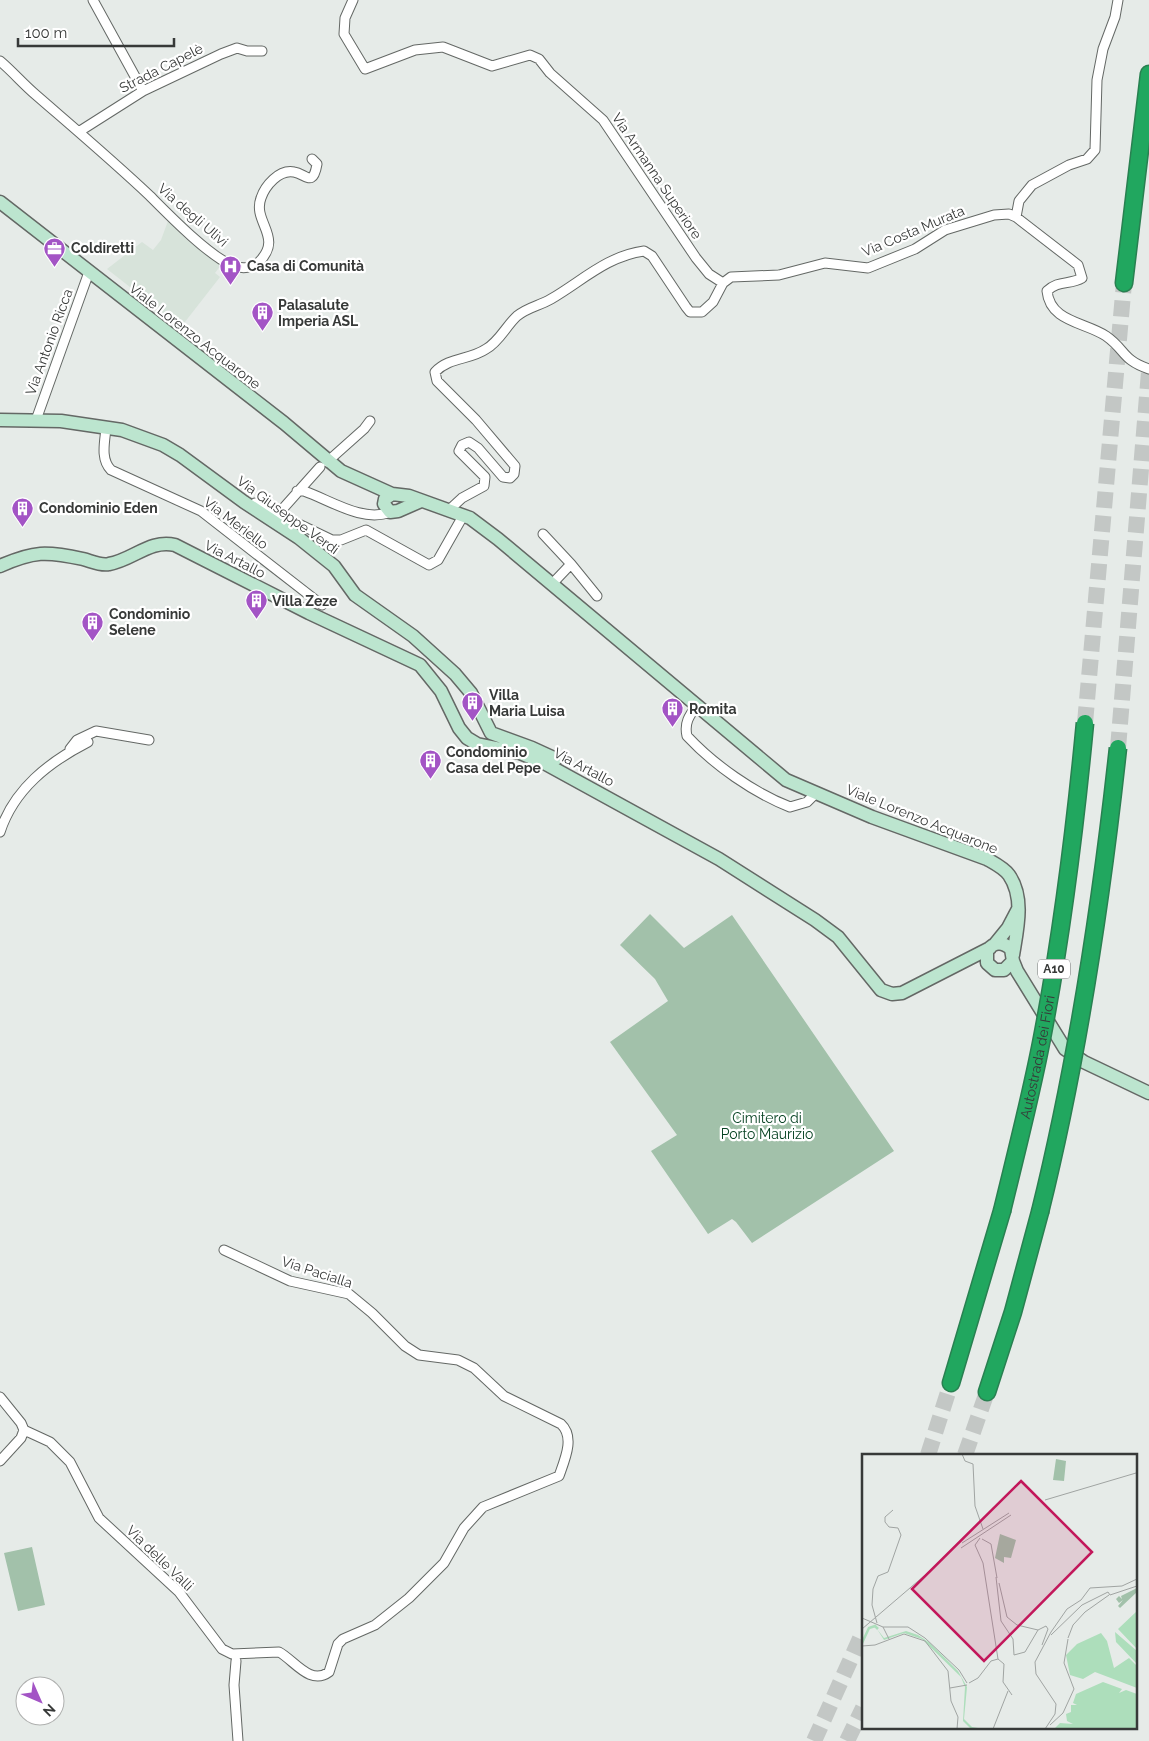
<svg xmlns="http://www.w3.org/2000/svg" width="1149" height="1741" viewBox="0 0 1149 1741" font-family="Raleway,sans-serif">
  <rect width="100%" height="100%" fill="#e6ebe8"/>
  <path fill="#d7e3da" d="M168 221 187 240 221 265 215 273 220 277 181 327 107 269 142 242 153 250 161 240Z"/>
  <path fill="#a2c1aa" d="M650 914 684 948 732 915 894 1151 752 1243 736 1222 732 1219 708 1234 651 1151 677 1135 610 1042 668 1001 655 979 620 945Z
    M32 1547 45 1605 18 1611 4 1553Z"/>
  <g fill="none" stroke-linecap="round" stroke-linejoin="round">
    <path stroke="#c3c7c5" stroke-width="16" stroke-dasharray="16 8" stroke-linecap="butt" d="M1085 723 1124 283
      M1118 748 1149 372
      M928 1455 951 1383
      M965 1455 987 1392
      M814 1741 863 1632
      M847 1741 863 1708"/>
    <defs>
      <path id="street" d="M93 0 143 91
        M353 0 345 18 344 34 365 69 415 50 443 47 492 66 530 55 539 59 550 73 603 120 696 258 709 274 723 283
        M0 61C13 72 23 84 36 95 74 128 113 161 150 196 169 215 207 254 231 265 240 269 252 269 259 262 284 237 252 222 261 198 265 186 279 169 294 172 306 174 313 188 317 164L312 159
        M80 131 143 91 221 54 237 48 247 51H262
        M1016 217 1019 201 1032 185 1069 165 1087 159 1095 150 1097 80 1103 49 1115 17 1118 0
        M36 420 89 272
        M106 428C105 441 100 459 111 470L201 511 322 605
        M327 462 364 429 370 421
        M297 491H304C330 500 363 523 390 512
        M255 503 332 540H341L366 530 429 565 438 560 463 516
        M449 510 462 498 484 486 485 477 459 451 462 445 469 442 478 448 503 477 510 478 514 474 515 466 476 420 437 381 435 372C449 357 470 360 486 349 499 342 506 326 517 316 528 307 539 306 551 299 582 281 607 256 644 251L652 256 686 307 690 312H702L713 302 723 283 731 277 779 275 825 263 868 268 915 249 945 230 994 215 1009 214 1016 217 1078 265 1082 278C1070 285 1058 280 1047 291 1050 322 1085 322 1106 336 1126 350 1122 360 1149 369
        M279 513 320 467
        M543 534 571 564
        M552 584 571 564 597 596
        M697 705C689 716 684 723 687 736 714 765 754 793 790 807L807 802 816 793
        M70 749 77 740 96 731 149 740
        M0 832C14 789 49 762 88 742
        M0 1397 21 1423 24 1430 21 1438 0 1461
        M24 1430 50 1442 70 1462 99 1518 179 1592 222 1649 232 1654 279 1652C294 1660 310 1686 329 1672L338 1644 343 1639 375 1625 409 1598 444 1563 464 1528 483 1507 559 1476C565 1459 575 1437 561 1424L504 1396 474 1368 458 1360 419 1355 405 1346 372 1313 349 1294 290 1281 224 1250
        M236 1661 234 1685 238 1741"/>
      <path id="secondary" d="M0 202 284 423 341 471 392 494 409 496 470 518 498 539 786 780 872 817 987 859C994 863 1004 868 1009 875 1025 898 1017 930 1013 955
        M0 420 61 421 122 430 163 445 180 455 244 502 299 538 334 566 355 595 413 636 455 674 471 693 491 733 532 748 556 759
        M392 494 385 499 384 504 390 512 398 511 421 501
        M0 566C34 551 46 551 83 559 91 561 101 566 109 564 133 560 150 539 175 545L309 613 420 665 441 691 459 728 467 738 477 744 520 753 544 763 719 859 815 920 838 937 881 990 892 994 902 993 990 948
        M995 944 1008 928 1018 909
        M1013 961 1004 970H995L987 963V951C994 941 1003 942 1011 949L1013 961 1017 971 1065 1049 1084 1062 1149 1093"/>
      <path id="highway" d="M1124 283 1149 74
        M951 1383 1002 1211
        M987 1392 1013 1312 1040 1212"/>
    </defs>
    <use href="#street" stroke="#646865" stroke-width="11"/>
    <use href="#secondary" stroke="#646865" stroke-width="15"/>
    <use href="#highway" stroke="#298051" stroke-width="19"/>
    <use href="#street" stroke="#fff" stroke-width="9"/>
    <use href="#secondary" stroke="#bce5cf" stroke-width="12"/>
    <use href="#highway" stroke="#21a75f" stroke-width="16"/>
    <defs>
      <g id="highway-bridge">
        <path id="s1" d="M1002 1211C1016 1153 1031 1096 1042 1038 1062 934 1075 829 1085 723"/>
        <path d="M1040 1212C1078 1059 1101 905 1118 748"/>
      </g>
    </defs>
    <use href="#highway-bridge" stroke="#298051" stroke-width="19" stroke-linecap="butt"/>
    <use href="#highway-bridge" stroke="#21a75f" stroke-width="16"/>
  </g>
  <defs>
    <symbol id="office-pin" viewBox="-11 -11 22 30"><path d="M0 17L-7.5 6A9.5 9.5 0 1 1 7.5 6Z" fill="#a354c5" stroke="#fff"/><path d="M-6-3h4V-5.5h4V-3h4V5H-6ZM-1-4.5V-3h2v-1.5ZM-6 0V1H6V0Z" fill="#fff"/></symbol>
    <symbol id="hospital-pin" viewBox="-11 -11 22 30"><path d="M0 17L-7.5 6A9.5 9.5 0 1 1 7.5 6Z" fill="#a354c5" stroke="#fff"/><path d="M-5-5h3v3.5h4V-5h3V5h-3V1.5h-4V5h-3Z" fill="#fff"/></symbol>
    <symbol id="building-pin" viewBox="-11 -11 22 30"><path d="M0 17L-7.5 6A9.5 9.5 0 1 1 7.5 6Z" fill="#a354c5" stroke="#fff"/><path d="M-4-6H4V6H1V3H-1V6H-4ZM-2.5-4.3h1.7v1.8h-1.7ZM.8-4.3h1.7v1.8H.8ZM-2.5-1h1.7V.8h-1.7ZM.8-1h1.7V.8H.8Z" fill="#fff"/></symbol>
  </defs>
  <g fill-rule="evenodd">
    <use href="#office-pin" x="42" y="236" width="25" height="34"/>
    <use href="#hospital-pin" x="218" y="254" width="25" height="34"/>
    <use href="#building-pin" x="250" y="300" width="25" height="34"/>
    <use href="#building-pin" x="10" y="496" width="25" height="34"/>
    <use href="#building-pin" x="244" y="588" width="25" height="34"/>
    <use href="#building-pin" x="80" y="610" width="25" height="34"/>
    <use href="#building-pin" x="460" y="690" width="25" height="34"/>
    <use href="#building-pin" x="660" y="696" width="25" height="34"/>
    <use href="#building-pin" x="418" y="748" width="25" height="34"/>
  </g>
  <g text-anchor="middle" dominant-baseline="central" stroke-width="4.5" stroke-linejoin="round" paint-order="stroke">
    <rect fill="#fff" stroke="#737474" stroke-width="1" x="1038" y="959.5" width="32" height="19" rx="4"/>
    <g font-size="12" font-weight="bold" fill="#373938">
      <text x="1054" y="969">A10</text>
    </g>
    <g font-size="14" fill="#373938" stroke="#fff">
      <text transform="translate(161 68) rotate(-27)">Strada Capelè</text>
      <text transform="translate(657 176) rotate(56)">Via Armanna Superiore</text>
      <text transform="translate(193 215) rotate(41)">Via degli Ulivi</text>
      <text transform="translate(913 231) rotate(-23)">Via Costa Murata</text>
      <text transform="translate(195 336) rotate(38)">Viale Lorenzo Acquarone</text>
      <text transform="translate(49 342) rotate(-70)">Via Antonio Ricca</text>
      <text transform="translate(288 515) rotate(36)">Via Giuseppe Verdi</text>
      <text transform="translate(236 523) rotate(37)">Via Meriello</text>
      <text transform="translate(235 559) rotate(27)">Via Artallo</text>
      <text transform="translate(584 767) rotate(28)">Via Artallo</text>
      <text transform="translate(922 819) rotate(22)">Viale Lorenzo Acquarone</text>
      <text stroke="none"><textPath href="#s1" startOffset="158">Autostrada dei Fiori</textPath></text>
      <text transform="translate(317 1272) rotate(18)">Via Pacialla</text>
      <text transform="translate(160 1558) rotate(44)">Via delle Valli</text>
    </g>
    <g font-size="14" font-weight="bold" fill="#373938" stroke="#fff" text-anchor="start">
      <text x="71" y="248">Coldiretti</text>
      <text x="247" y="266">Casa di Comunità</text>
      <text x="278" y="305">Palasalute<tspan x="278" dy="16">Imperia ASL</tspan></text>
      <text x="39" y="508">Condominio Eden</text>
      <text x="272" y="601">Villa Zeze</text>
      <text x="109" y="614">Condominio<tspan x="109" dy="16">Selene</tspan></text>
      <text x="489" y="695">Villa<tspan x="489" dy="16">Maria Luisa</tspan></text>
      <text x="689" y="709">Romita</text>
      <text x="446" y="752">Condominio<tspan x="446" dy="16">Casa del Pepe</tspan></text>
    </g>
    <g font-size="14" fill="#064222" stroke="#fff">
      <text x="767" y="1118">Cimitero di<tspan x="767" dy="16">Porto Maurizio</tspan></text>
    </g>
  </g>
  <g transform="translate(862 1454)">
    <rect width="275" height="275" fill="#e6ebe8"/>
    <path d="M194 5 204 7 202 27 191 26ZM138 80 154 86 149 104 142 103V109L133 104ZM275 134V138L258 154 256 152 261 146 257 149 254 145 257 142 260 145 259 142Z" fill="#a2c1aa"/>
    <path d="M275 157V195L256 175ZM15 175 22 184 44 177 56 181 68 189 96 217 105 233 102 265 110 273 122 275H109L101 267 103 233 99 223 60 185 42 179 22 186ZM253 178 275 197V210L254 188ZM239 179 245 187 252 214 267 204 275 212V234L233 218 221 225 208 221 204 201 215 190ZM241 228 260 235 257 239 264 236 275 240V275H192L198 269 211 270 205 267 204 260 209 258V251H215L211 249 214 240Z" fill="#addebb"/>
    <path fill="none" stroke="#addebb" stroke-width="2.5" d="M0 189 7 174 13 172 16 175"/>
    <path fill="none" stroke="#a0a4a2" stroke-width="1" d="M100 0 103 7 111 10 113 52 121 75M183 46 274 19M118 84 113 91 121 109 136 205M120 85 129 90 135 124M100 89 147 59M99 94 149 61M134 123 139 167 151 185 152 201 163 198 176 176 184 172 186 175 180 191M137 129 145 163 155 171 176 176M0 164 21 173M15 169 10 151 11 135 16 122 26 118 39 81 36 74 27 73 23 68V63L31 56M0 175 69 116M189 181 220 151 246 138 248 141 275 132M63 184 97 216 105 229M206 184 211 171 223 158 247 141M27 185 21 173H46L63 184M0 192 13 191 42 180 63 187 86 217 89 247 96 263 95 275M107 229 116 224 129 207 136 205 142 210 141 228 150 241M88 234 105 231M188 271 201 259 212 235 202 209 206 185M131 275 146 237M183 275 193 260 194 250 174 220 173 208 189 178 205 155 219 146 228 134 260 132 275 125"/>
    <path fill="#c2185b" fill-opacity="0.15" stroke="#c2185b" stroke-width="2.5" d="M159 27 230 98 122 207 50 135Z"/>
    <rect width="275" height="275" fill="none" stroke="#373938" stroke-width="2.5"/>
  </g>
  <g transform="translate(40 1701) rotate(135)"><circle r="24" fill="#ffffff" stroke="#afb0af"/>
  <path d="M0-4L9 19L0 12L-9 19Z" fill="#a354c5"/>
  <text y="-8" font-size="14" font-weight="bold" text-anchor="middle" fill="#373938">N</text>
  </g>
  <path d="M18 38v8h156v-8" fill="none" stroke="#373938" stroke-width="2.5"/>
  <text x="25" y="38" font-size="15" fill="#373938" stroke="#ffffff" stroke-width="4" paint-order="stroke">100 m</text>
</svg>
